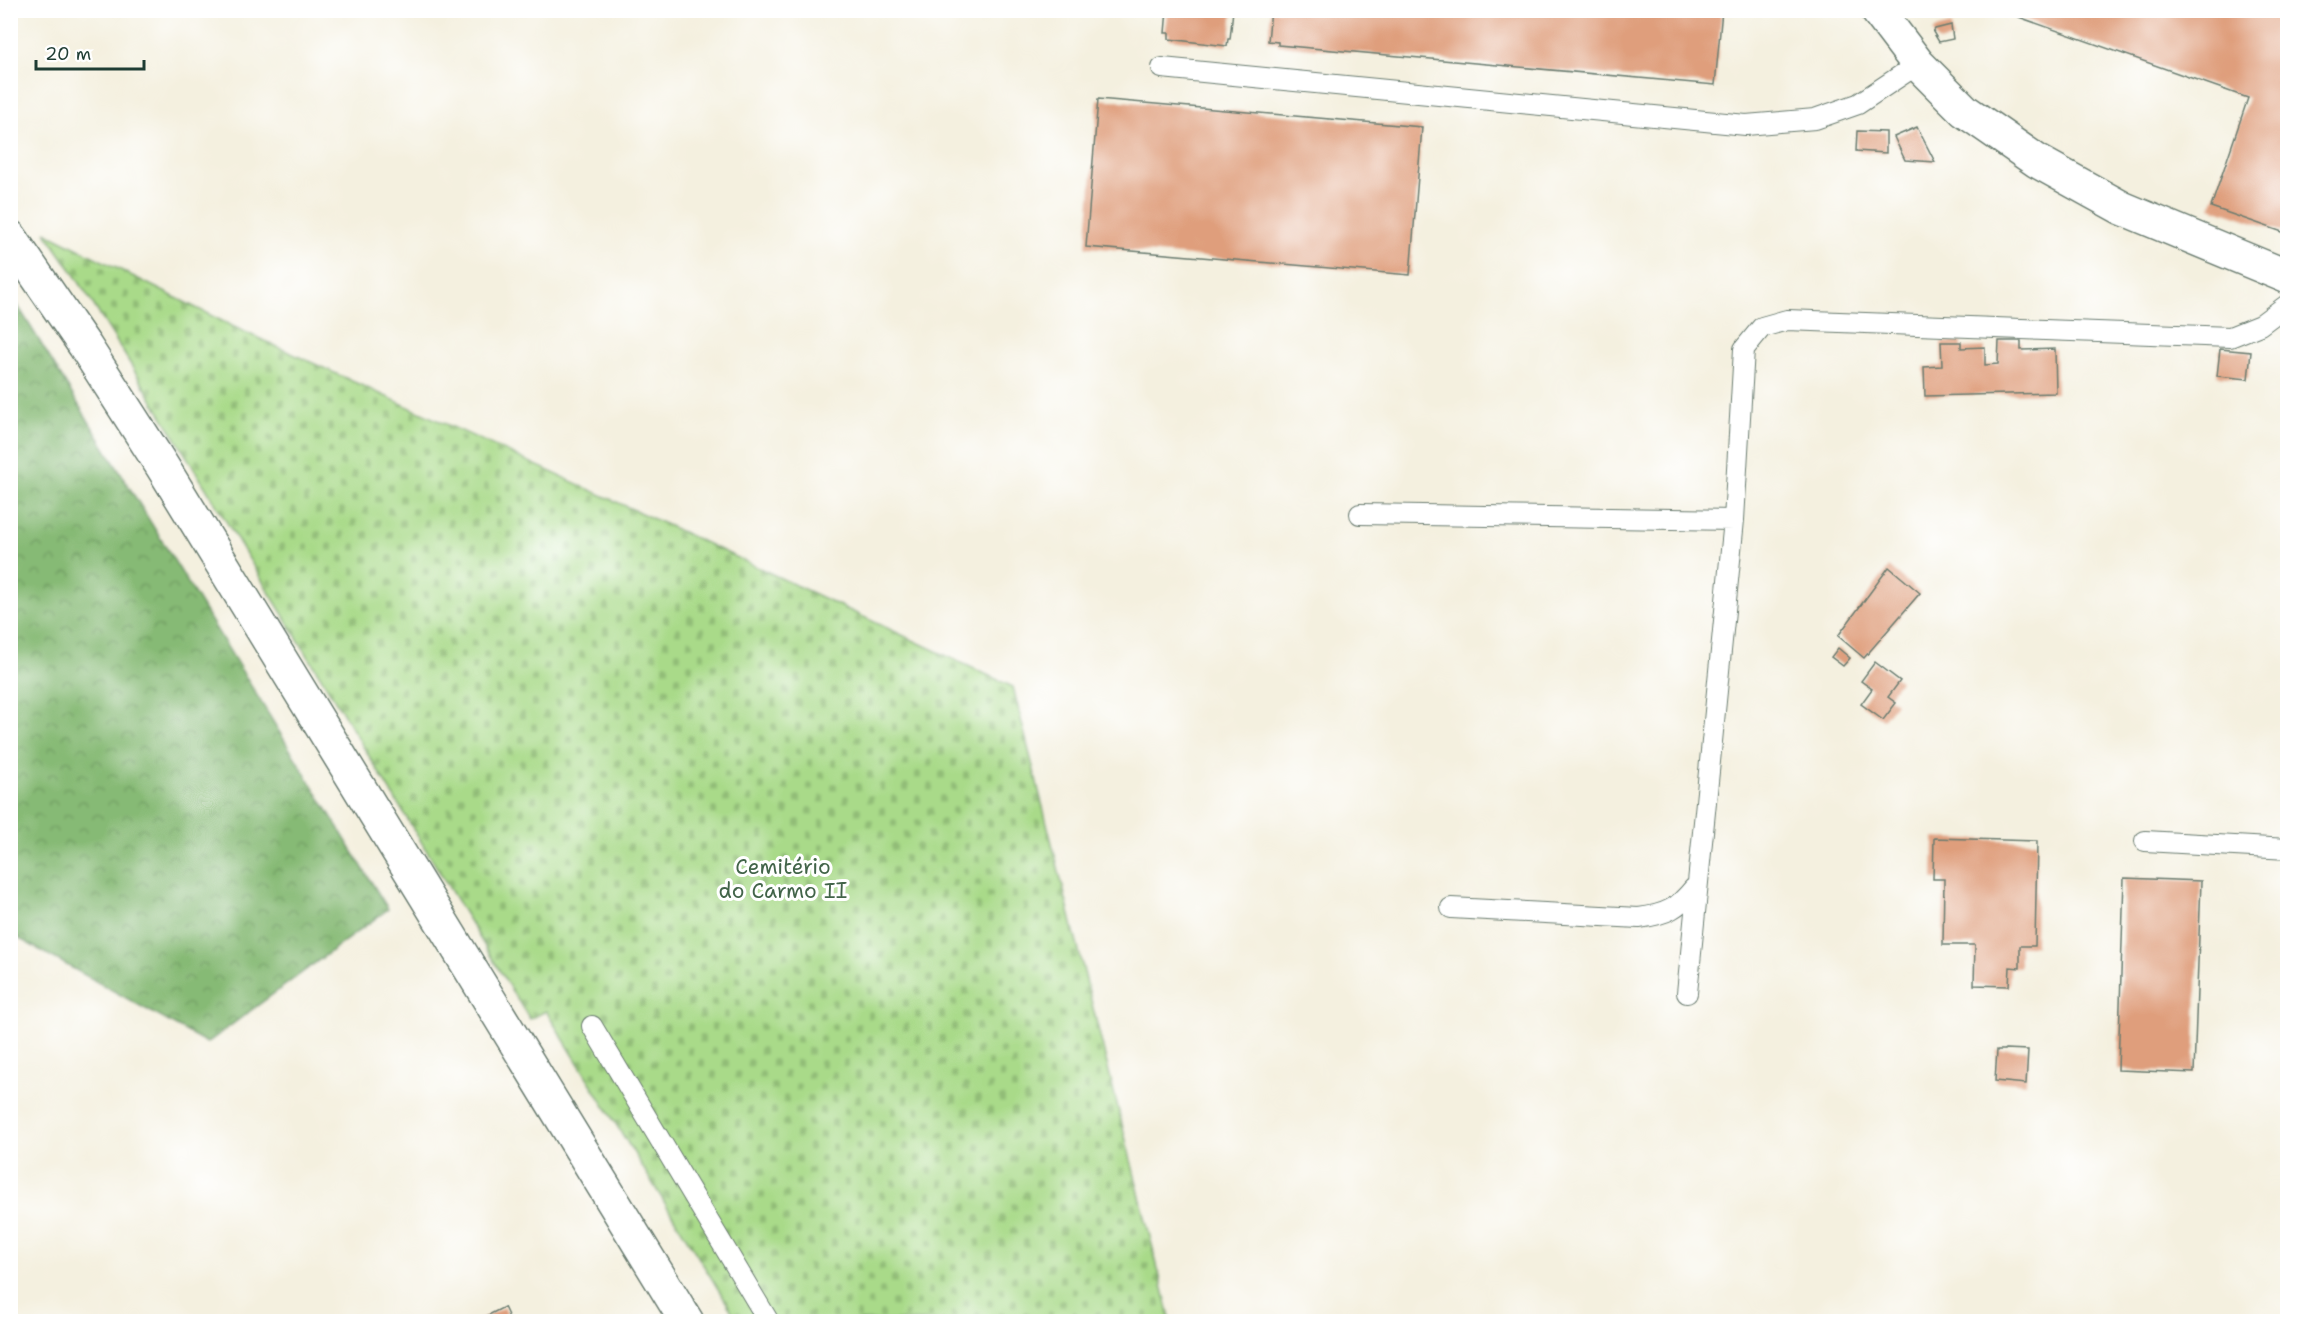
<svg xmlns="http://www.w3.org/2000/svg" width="2298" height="1332" viewBox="0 0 2298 1332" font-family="'Shantell Sans',sans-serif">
  <defs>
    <pattern id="forest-crowns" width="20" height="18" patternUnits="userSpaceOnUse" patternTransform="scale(1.5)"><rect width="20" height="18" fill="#86ba75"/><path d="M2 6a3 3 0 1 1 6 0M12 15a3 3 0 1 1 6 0" fill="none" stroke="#6d9861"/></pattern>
    <pattern id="cemetery-stones" width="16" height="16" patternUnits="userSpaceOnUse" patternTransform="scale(1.5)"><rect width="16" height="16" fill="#a9da89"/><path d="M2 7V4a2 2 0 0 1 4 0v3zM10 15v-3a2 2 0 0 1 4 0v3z" fill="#91bc77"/></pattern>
  </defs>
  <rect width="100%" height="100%" fill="#fff"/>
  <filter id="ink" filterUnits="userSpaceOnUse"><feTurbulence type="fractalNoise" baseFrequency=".0167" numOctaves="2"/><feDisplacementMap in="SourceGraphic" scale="12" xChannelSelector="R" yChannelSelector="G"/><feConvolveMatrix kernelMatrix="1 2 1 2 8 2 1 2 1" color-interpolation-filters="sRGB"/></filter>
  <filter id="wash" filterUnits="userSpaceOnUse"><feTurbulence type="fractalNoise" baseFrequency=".008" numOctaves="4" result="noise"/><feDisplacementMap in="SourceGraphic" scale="24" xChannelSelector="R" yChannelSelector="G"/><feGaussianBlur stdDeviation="1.35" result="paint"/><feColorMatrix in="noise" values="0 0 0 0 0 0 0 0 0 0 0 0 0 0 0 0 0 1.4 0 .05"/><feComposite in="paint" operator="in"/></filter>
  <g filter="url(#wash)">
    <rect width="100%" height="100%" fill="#f4f0df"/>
    <path fill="url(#forest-crowns)" stroke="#527c54" stroke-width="1.5" d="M10 293 388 909 207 1043 11 934Z"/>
    <path fill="url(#cemetery-stones)" stroke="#648c5e" stroke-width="1.5" d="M45 232 234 327 678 530 1013 687 1171 1321H738L546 1011 530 1019 515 996 117 342 74 274Z"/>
    <g id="blocks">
      <path fill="#df9e7c" d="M1167 10H1233L1230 39H1228L1227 46 1169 39V33H1165Z
        M1271 10H1722L1715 85 1278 45V42L1268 41Z
        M1999 10H2288V234L2211 207 2248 98Z
        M1951 25 1953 39 1939 42 1933 32 1935 29Z
        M1098 99 1422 127 1410 275 1086 247Z
        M1917 127 1935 162 1905 160 1894 137Z
        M1857 131 1886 132V153L1856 151Z
        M1999 341H2021V350L2055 349 2056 393 1925 396 1924 367 1942 366 1941 342H1961V348L1985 347V365L1998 364Z
        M2220 349 2251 352 2248 379 2217 376Z
        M1889 567 1920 593 1864 658 1838 636Z
        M1838 648 1850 658 1843 666 1831 657Z
        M1875 662 1900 681 1888 697 1896 703 1883 720 1861 704 1872 689 1861 681Z
        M1934 838 2037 841 2035 946H2020V968L2010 967 2009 986 1974 985 1975 945H1943L1944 879H1933Z
        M2124 878 2201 881 2194 1073 2118 1070Z
        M2005 1049 2028 1050 2026 1084 1995 1081 1997 1050H2005Z
        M504 1307 511 1322H475Z"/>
    </g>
  </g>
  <g filter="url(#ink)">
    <use href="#blocks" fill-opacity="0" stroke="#6a7c70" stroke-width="1.5"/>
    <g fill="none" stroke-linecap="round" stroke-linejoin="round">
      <defs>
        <path id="lane" d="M1162 68 1746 125 1815 119 1858 104 1918 64
          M1360 514 1734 520
          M2145 841 2288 849
          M1451 908 1639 918C1667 914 1677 909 1694 888V895
          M1687 993 1734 520 1744 349 1762 327 1787 320 2230 337 2260 325 2288 304
          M592 1026 769 1322"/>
        <path id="street" d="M10 237 85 346 162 466 687 1322"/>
        <path id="secondary" d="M1877 10 1918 64 1965 111 2037 161 2122 208 2288 277"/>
      </defs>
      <use href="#lane" stroke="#6a7c70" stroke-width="22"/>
      <use href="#street" stroke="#6a7c70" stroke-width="36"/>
      <use href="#secondary" stroke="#6a7c70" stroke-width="36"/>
      <use href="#lane" stroke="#fff" stroke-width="20"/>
      <use href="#street" stroke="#fff" stroke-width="33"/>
      <use href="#secondary" stroke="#fff" stroke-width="33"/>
    </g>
  </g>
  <g text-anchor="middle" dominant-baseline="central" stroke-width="6" stroke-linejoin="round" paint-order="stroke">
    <g font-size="21" fill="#426449" stroke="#fff">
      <text x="783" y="867">Cemitério<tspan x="783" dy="24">do Carmo II</tspan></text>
    </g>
  </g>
  <rect width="2298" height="1332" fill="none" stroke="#fff" stroke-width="36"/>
  <path d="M36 60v9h108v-9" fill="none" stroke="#1f3d34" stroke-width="3"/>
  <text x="45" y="60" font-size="18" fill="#1f3d34" stroke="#ffffff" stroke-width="4.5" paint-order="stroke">20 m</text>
</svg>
